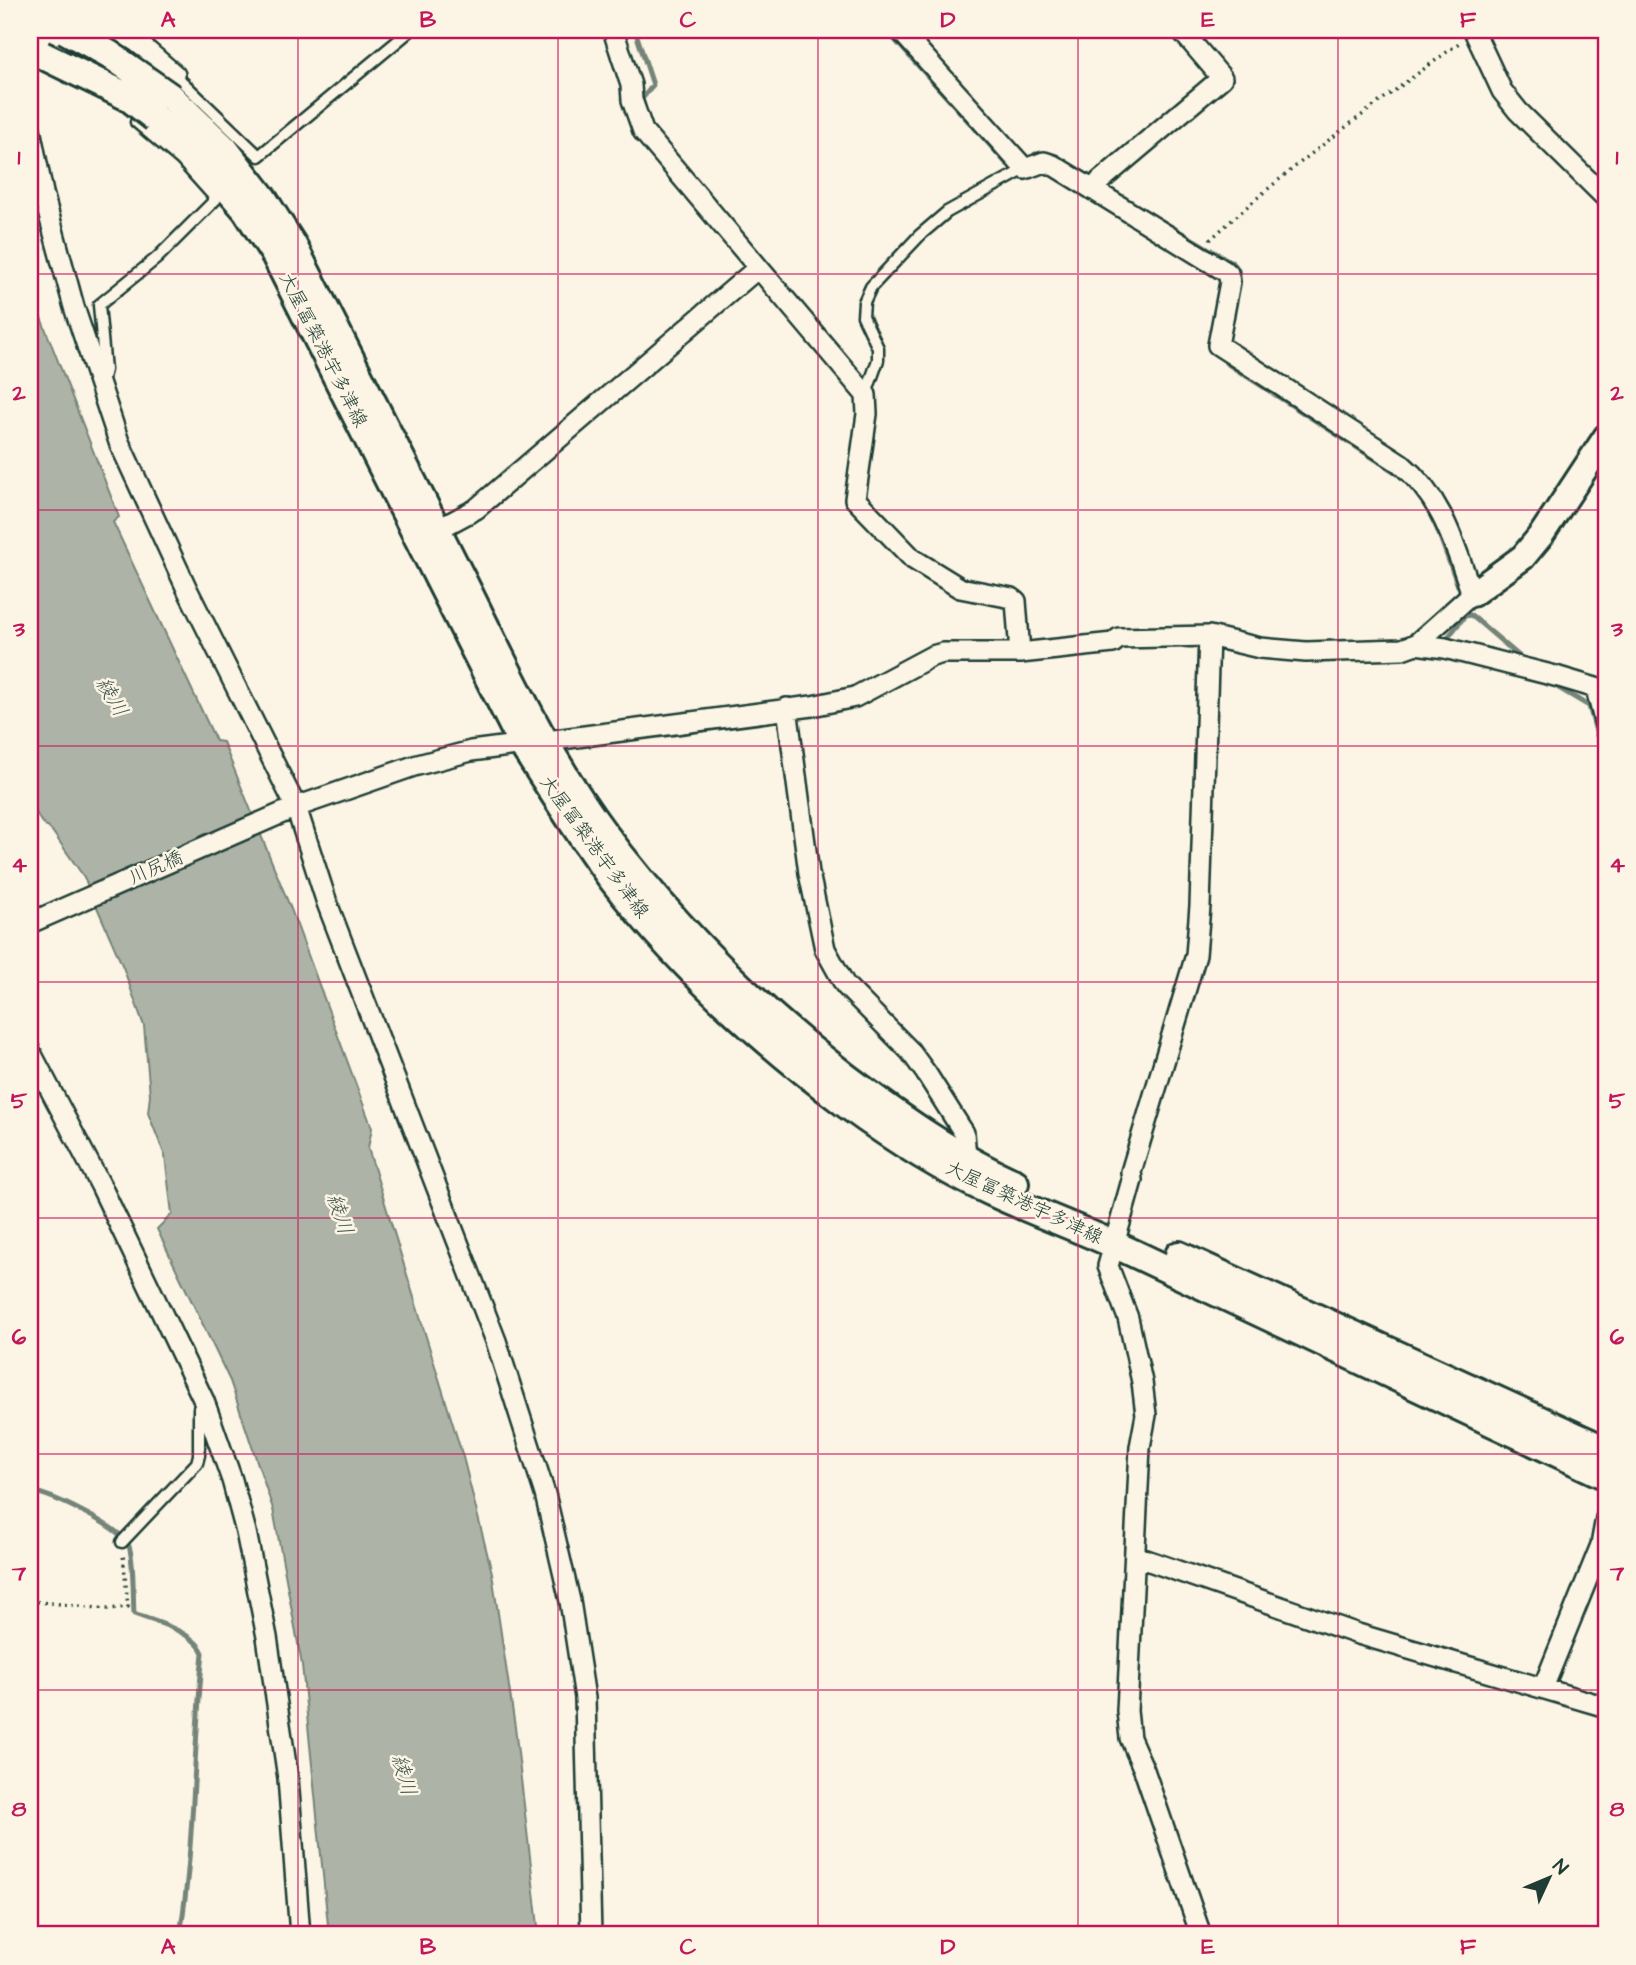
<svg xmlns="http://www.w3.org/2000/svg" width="1636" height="1965" viewBox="0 0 1636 1965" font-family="'Architects Daughter','Klee One',sans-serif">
  <rect width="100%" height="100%" fill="#fcf5e5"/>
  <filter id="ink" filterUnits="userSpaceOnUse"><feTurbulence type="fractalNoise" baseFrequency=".0143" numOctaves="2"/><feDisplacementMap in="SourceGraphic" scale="14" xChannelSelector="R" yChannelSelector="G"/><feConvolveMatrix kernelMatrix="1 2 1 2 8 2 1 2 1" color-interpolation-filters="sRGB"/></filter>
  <g filter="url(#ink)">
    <path fill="#aeb3a7" stroke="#758479" stroke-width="2" d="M30 276 38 310 119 517 113 522 216 741 223 742 291 909 372 1128 368 1148 463 1457 492 1573 515 1727 539 1935H329L302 1665 273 1509 230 1381 157 1229 172 1214 165 1156 148 1113 150 1095 144 1026 123 967 84 877 52 831 40 820 30 801Z"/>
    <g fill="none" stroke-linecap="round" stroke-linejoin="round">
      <path stroke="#758479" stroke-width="5" d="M635 30 653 85 642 99 644 106
        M886 30 1006 163
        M1035 154H1049
        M1160 220 1233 263C1240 270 1240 275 1238 285
        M1226 363 1401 476
        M1425 504 1437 529 1458 586
        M1449 636 1465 616 1471 615 1526 662
        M1552 684 1589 706 1606 768
        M30 1491C51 1494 118 1526 128 1544 134 1554 133 1600 134 1614 154 1621 195 1632 203 1653 193 1747 195 1842 180 1935"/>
      <defs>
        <path id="service" d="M173 77 175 75 259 156 411 30
          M102 382 105 370 99 305 157 258 216 199 181 160 136 122 144 113
          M866 394 878 360V348L863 316 864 302 871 287 920 235 947 212 1025 169
          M122 1542 197 1463 199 1455V1408L202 1405"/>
        <path id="minor" d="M117 30 137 42 175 75
          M613 30 631 85 632 100 643 131 866 395 867 414 855 499 913 559 960 588 1012 598 1016 601 1020 653
          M1474 31 1502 91 1518 111 1606 198
          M30 129 43 193 74 307 119 442 187 589 296 807 327 903 496 1341 545 1494 570 1601 585 1698 591 1935
          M1093 190 1100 181 1222 78 1181 30
          M437 530 476 509 758 268
          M1416 644 1445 648 1559 677 1606 691
          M1596 689 1606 728
          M787 708 809 873 825 949 845 985 910 1051 926 1073 964 1133 966 1157
          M30 923 296 807 414 766 471 751 812 706 855 697 932 656 943 653H1020L1113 643 1119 638 1209 636 1260 648 1306 652 1402 649 1416 644 1472 594C1454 543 1443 499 1400 463L1218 345 1230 282 1228 273 1053 165 1044 162 1025 169 900 30
          M30 1051 101 1186 204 1401 232 1480 246 1532 267 1637 288 1778 300 1935
          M1135 1556 1358 1634 1606 1707
          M1543 1688 1601 1545 1606 1518
          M1201 1935 1144 1770 1130 1738 1127 1711 1140 1447 1146 1415 1142 1382 1128 1318 1108 1266 1132 1180 1131 1172 1196 955 1200 906 1209 636"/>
        <path id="tertiary" d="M1472 594 1523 557 1542 534 1606 437"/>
        <path id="secondary" d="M172 98 224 148 263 198 294 247C351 359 407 471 464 583 506 667 546 756 603 832 673 925 753 1006 846 1077 898 1116 955 1157 1015 1183
          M155 118 207 165 246 210 275 255 522 744C551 789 579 835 611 878 678 965 760 1040 847 1105 892 1138 941 1169 991 1192 1038 1214 1086 1231 1133 1253 1290 1327 1448 1402 1606 1476
          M1179 1255 1606 1450"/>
      </defs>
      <use href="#service" stroke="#1f3d34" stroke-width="15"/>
      <use href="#minor" stroke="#1f3d34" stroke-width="24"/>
      <use href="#tertiary" stroke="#1f3d34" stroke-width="30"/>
      <use href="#secondary" stroke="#1f3d34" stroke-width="32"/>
      <path stroke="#1f3d34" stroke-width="3.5" stroke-dasharray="2 5" stroke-linecap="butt" d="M1210 240C1287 168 1374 106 1459 43
        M30 1601 108 1609 128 1607 123 1554"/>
      <use href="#service" stroke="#fcf5e5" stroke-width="10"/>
      <use href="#minor" stroke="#fcf5e5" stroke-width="19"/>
      <use href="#tertiary" stroke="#fcf5e5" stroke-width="24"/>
      <use href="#secondary" stroke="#fcf5e5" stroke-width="26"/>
      <defs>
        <path id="secondary-bridge" d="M65 30 109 54 172 98
          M42 55 128 97 155 118"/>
      </defs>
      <use href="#secondary-bridge" stroke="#1f3d34" stroke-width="32" stroke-linecap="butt"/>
      <use href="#secondary-bridge" stroke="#fcf5e5" stroke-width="26"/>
    </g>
  </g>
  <path fill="none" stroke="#c2185b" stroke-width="2" stroke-opacity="0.55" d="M298 30V1935M558 30V1935M818 30V1935M1078 30V1935M1338 30V1935M30 274H1606M30 510H1606M30 746H1606M30 982H1606M30 1218H1606M30 1454H1606M30 1690H1606"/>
  <g text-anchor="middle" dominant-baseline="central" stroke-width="5" stroke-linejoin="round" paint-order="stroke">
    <g font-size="19" fill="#1f3d34" stroke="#fcf5e5">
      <text transform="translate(323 350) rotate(63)">大屋冨築港宇多津線</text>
      <text transform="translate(594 847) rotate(54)">大屋冨築港宇多津線</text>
      <text transform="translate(156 868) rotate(-24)">川尻橋</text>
      <text transform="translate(1024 1203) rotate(25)">大屋冨築港宇多津線</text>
    </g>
    <g font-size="21" font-style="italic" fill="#435a51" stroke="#fcf5e5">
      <text transform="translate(112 697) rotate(60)">綾川</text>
      <text transform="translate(340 1214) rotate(72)">綾川</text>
      <text transform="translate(404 1775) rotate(75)">綾川</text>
    </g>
  </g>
  <rect width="1636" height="1965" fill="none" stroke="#fcf5e5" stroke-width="77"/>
  <g transform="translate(1549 1878) rotate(46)" stroke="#fcf5e5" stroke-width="5" paint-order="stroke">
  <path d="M0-5L12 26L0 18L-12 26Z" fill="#1f3d34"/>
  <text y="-10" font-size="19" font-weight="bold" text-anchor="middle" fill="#1f3d34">N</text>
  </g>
  <rect x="38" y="38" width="1560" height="1888" fill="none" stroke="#c2185b" stroke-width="2.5"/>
  <g font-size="23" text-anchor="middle" font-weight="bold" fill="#c2185b">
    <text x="168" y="27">A</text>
    <text x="428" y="27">B</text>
    <text x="688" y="27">C</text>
    <text x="948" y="27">D</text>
    <text x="1208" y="27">E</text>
    <text x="1468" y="27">F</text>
    <text x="19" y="164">1</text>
    <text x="1617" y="164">1</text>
    <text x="19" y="400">2</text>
    <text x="1617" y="400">2</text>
    <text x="19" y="636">3</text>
    <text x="1617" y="636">3</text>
    <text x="19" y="872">4</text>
    <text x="1617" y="872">4</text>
    <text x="19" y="1108">5</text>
    <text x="1617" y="1108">5</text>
    <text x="19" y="1344">6</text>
    <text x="1617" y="1344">6</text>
    <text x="19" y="1580">7</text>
    <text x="1617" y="1580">7</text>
    <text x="19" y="1816">8</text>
    <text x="1617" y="1816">8</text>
    <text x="168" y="1954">A</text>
    <text x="428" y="1954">B</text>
    <text x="688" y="1954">C</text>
    <text x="948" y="1954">D</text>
    <text x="1208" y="1954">E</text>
    <text x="1468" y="1954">F</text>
  </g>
</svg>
